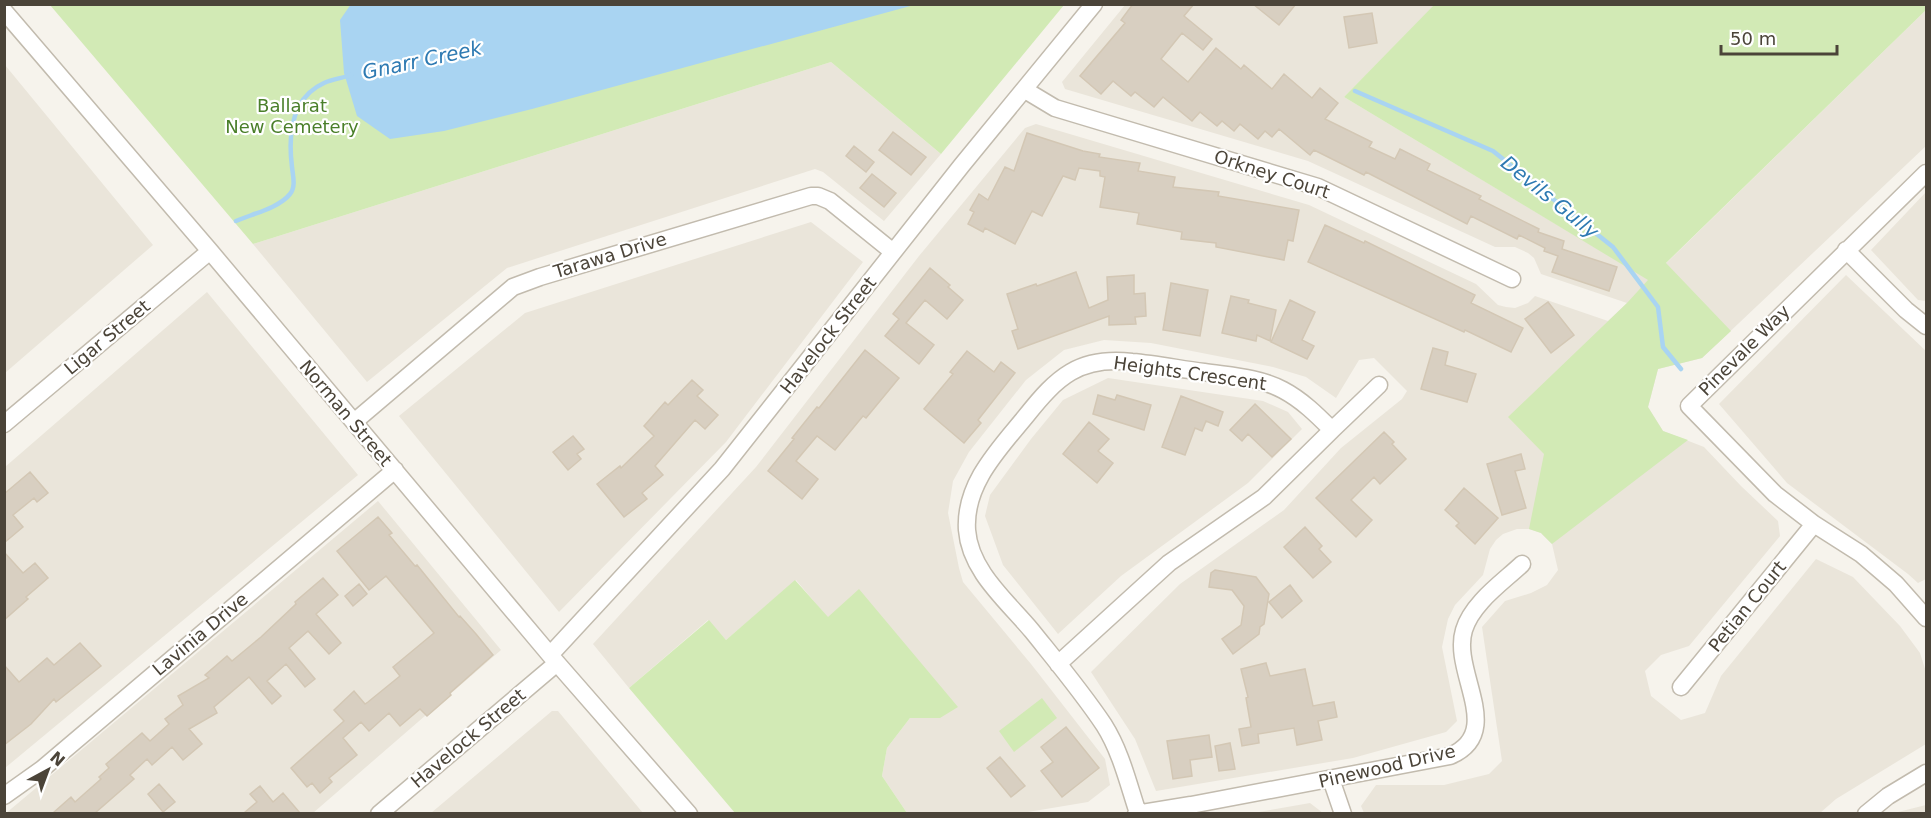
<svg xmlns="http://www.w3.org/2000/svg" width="1931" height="818" viewBox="0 0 1931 818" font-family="'DejaVu Sans',sans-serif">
  <rect width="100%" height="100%" fill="#f6f3ec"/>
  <path fill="#eae5da" d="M1125 5H1435L1344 97 1649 280 1926 10V146L1702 358 1658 369 1648 407 1663 431 1704 447 1741 486 1778 521 1780 536 1689 646 1661 655 1645 671 1651 696 1681 720 1705 713 1721 676 1816 559 1853 577 1900 626 1920 653 1926 672V744L1836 799 1820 813H1364L1361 806 1376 785H1444L1489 774 1502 761 1482 627 1505 601 1531 593 1547 585 1558 570 1552 544 1541 533 1529 529H1517L1503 534 1496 540 1490 549 1483 575 1455 605 1448 619 1442 647 1457 721 1446 732 1353 758 1156 791 1135 739 1091 672 1180 584 1284 510 1341 448 1402 399 1407 391 1374 358 1359 360 1336 398 1306 377 1273 367 1151 343 1104 340 1064 350 1026 380 969 452 953 481 948 513 959 568 963 582 1031 664 1105 759 1110 785 1088 802 1022 813H907L882 776 887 748 910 718H940L828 618 796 580 726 640 708 620 629 688 593 644 756 467 919 256 1025 128 1036 124 1309 205 1476 284 1498 305 1506 307 1515 308 1528 303 1535 296 1608 321 1627 303 1541 274 1534 258 1528 253 1515 247H1495L1308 161 1065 89 1062 82Z
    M831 62 941 154 884 221 823 172 815 169 507 268 367 382 253 244Z
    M5 65 153 245 5 373H4Z
    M1926 192V301L1918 300 1871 250Z
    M811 222 863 262 726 442 559 612 399 416 525 313Z
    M1846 275 1926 351V579L1918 583 1908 574 1787 483 1719 404Z
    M207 292 358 475 5 768V467Z
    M1108 378 1263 401 1288 412 1302 429 1248 483 1121 576 1058 634 1003 565 985 516 990 495 1031 439 1063 400Z
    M378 501 501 650 313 813 5 814Z
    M552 711H558L643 813H431Z
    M1310 803 1323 813H1253Z
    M1926 805V813H1894Z"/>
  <path fill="#d2eab5" d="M1435 4 1926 5V10L1666 263 1731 331 1702 358 1658 369 1648 407 1663 431 1688 440 1552 544 1541 533 1529 529 1544 454 1508 417 1627 303 1648 280 1344 97Z
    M50 5H1064L941 154 831 62 253 244Z
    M795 580 828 617 859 589 958 707 940 718H910L887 748 882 776 907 813H735L629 688 709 620 726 640Z
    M1042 698 1057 718 1014 752 999 731Z"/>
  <path fill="#a9d4f2" d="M351 4H914V5L532 109 444 131 390 139 357 116 344 73 340 20Z"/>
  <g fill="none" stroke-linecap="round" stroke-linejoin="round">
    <path stroke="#a9d4f2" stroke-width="4.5" d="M1355 91 1493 151 1613 247 1658 307 1663 347 1681 369
      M236 221C252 214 279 208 290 194 296 187 293 176 292 167 288 135 291 98 324 83 333 79 343 78 351 75"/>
  </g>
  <path fill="#d8cfc1" stroke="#d3c7b4" stroke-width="1.5" d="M1133 4H1194L1184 16 1212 39 1203 50 1182 33 1161 59 1188 82 1216 48 1241 69 1244 65 1272 89 1284 74 1312 98 1320 88 1338 103 1325 119 1372 142 1369 147 1395 159 1400 149 1430 164 1427 170 1481 196 1479 199 1539 229 1538 232 1564 241 1562 249 1617 267 1609 291 1552 272 1558 256 1544 251 1545 248 1519 235 1517 239 1471 216 1467 224 1366 172 1364 175 1314 150 1310 155 1279 129 1272 137 1265 131 1258 139 1240 124 1234 131 1222 121 1217 126 1200 112 1192 121 1163 97 1154 107 1135 92 1131 96 1113 81 1101 94 1080 76 1125 23 1121 20Z
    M1253 4H1296L1279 25Z
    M1372 13 1377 43 1349 48 1344 17Z
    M893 132 926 157 911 175 879 150Z
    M1027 133 1083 151 1100 154 1099 157 1140 163 1138 171 1175 177 1173 187 1219 192 1218 196 1299 210 1293 241 1288 240 1284 260 1216 247V243L1181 239 1182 232 1137 224 1139 213 1100 207 1105 177 1100 176V171L1079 168 1075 180 1063 176 1042 216 1032 211 1015 244 985 228 983 232 968 224 974 212 970 210 979 194 988 200 1005 167 1014 171Z
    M854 146 874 162 866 172 846 156Z
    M872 174 896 193 884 207 860 188Z
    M1325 225 1364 243 1365 241 1475 295 1471 303 1523 328 1511 352 1465 330 1464 332 1308 262Z
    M930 268 950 285 948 287 963 300 947 319 925 300 906 323 934 345 919 364 885 336 899 319 893 314Z
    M1076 272 1089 308 1108 300 1107 277 1134 275V294L1145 293 1146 316 1135 317 1136 324 1109 325V316L1018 349 1012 331 1018 329 1007 294 1036 284 1037 286Z
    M1171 283 1208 290 1200 336 1163 330Z
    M1231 296 1249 300 1248 303 1276 310 1270 341 1257 335 1256 341 1222 333Z
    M1290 300 1315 312 1302 340 1314 346 1307 359 1271 342Z
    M1548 302 1574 335 1551 353 1525 319Z
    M1433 348 1448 352 1445 365 1476 374 1467 402 1421 389Z
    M865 350 899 378 866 418 863 416 835 450 817 436 796 461 818 479 802 499 768 471 794 439 792 438 817 407 819 408Z
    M967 351 994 372 1001 362 1015 373 978 420 981 423 964 443 924 409 953 374 950 372Z
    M692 380 703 390 697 396 718 415 705 429 695 420 655 466 663 475 642 493 647 499 624 517 597 484 620 466 621 468 654 436 644 426 665 402 668 405Z
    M1098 395 1115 400 1117 395 1151 405 1144 430 1093 414Z
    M1181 396 1223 412 1218 426 1206 421 1202 431 1195 428 1185 455 1162 447Z
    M1255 404 1291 439 1272 457 1248 434 1242 441 1230 430Z
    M1089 422 1109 439 1098 451 1113 463 1097 483 1063 454Z
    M1384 432 1394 442 1392 444 1406 459 1380 484 1374 477 1351 500 1372 520 1356 537 1316 498Z
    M573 436 584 449 577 454 581 459 568 470 553 452Z
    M1521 454 1525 469 1515 471 1526 508 1502 515 1487 464Z
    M30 472 48 493 37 502 34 498 13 515 23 527 4 543V494Z
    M1464 488 1498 518 1475 544 1456 526 1459 523 1445 510Z
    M378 517 392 533 389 535 415 566 417 565 459 617 460 616 476 634 493 655 450 693 451 695 427 716 420 709 400 726 389 713 369 731 361 722 343 738 357 755 329 778 332 782 320 793 312 783 307 787 291 768 344 721 334 710 354 691 365 704 368 702 400 676 393 667 434 633 386 576 369 590 337 551Z
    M1305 527 1322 546 1319 549 1331 562 1313 578 1284 547Z
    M4 552 23 573 35 563 48 578 26 597 28 599 4 620Z
    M1215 570 1256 577 1269 594 1264 624 1260 627 1259 634 1233 654 1222 639 1241 625 1244 606 1232 590 1209 587 1211 573Z
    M323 578 338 595 316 614 341 643 329 654 308 631 289 648 315 679 305 687 286 664 267 681 281 696 272 704 249 677 214 707 217 713 189 729 202 744 183 760 172 747 152 765 147 759 130 775 134 779 95 813H53L71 797 75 802 101 779 99 777 109 768 106 764 142 733 150 741 169 724 165 719 183 705 178 696 209 678 205 675 227 656 232 661 261 637 296 604 295 602Z
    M359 584 367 594 353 606 345 596Z
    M1290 585 1302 601 1282 618 1269 602Z
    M80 643 101 666 56 702 54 699 31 724 4 745V665L19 682 47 658 54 665Z
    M1266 663 1270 676 1305 669 1313 706 1334 702 1337 717 1318 721 1322 740 1297 745 1294 728 1258 734 1259 743 1242 746 1239 729 1251 727 1246 698 1248 697 1241 669Z
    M1066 727 1099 768 1062 797 1041 771 1053 762 1041 747Z
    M1209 735 1212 757 1190 760 1192 776 1173 779 1167 741Z
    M1230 743 1235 769 1219 771 1215 746Z
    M1000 757 1025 786 1011 797 987 768Z
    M159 784 175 802 163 812 148 794Z
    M260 786 273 802 283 793 300 813H244L257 802 250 794Z"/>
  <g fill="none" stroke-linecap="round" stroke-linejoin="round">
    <defs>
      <path id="minor" d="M4 11 210 251 550 655 689 814
        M1025 90 1055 108 1318 187 1512 279
        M1926 173 1689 406 1775 494 1814 524 1861 554 1896 584 1926 618
        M1846 250 1906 310 1926 326
        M354 422 513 287 540 277 811 196H818L830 201 893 252
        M4 424 210 251
        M1332 430 1379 385
        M550 655 722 469 962 165 1094 4
        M1058 664 1169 563 1264 497 1332 430C1317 415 1302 400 1283 390 1259 377 1230 376 1204 372 1180 369 1156 364 1132 362 1079 356 1057 377 1026 416 999 449 964 484 967 530 970 571 1007 601 1032 631 1056 661 1082 692 1104 725 1121 752 1128 783 1138 813
        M1681 687 1814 524
        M1331 779 1343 814
        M4 796 42 769 395 470
        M379 814 557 663
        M1136 814 1191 805 1450 756C1506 732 1451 672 1464 630 1472 603 1503 582 1522 564
        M1866 814 1888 796 1926 773"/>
    </defs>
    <use href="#minor" stroke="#c2bbae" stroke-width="19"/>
    <use href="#minor" stroke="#fff" stroke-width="16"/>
  </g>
  <g text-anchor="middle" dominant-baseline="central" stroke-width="4.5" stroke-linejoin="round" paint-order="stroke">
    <g font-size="18" fill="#4a7f2a" stroke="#fff">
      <text x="292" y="105">Ballarat<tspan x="292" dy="21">New Cemetery</tspan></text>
    </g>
    <g font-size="18" fill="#4b4439" stroke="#fff">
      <text transform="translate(1272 174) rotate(18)">Orkney Court</text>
      <text transform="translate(610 255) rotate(-17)">Tarawa Drive</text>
      <text transform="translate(828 335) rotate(-52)">Havelock Street</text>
      <text transform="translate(107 337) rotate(-40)">Ligar Street</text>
      <text transform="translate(1744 350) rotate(-45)">Pinevale Way</text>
      <text transform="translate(1190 373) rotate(8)">Heights Crescent</text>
      <text transform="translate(346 413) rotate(50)">Norman Street</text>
      <text transform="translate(1747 606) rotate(-51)">Petian Court</text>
      <text transform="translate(200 634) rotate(-40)">Lavinia Drive</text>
      <text transform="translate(468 738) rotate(-40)">Havelock Street</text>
      <text transform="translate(1387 766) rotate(-13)">Pinewood Drive</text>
    </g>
    <g font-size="20" font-style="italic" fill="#2e7ab2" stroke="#fff">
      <text transform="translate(422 60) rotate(-12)">Gnarr Creek</text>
      <text transform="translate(1550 197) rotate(39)">Devils Gully</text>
    </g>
  </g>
  <rect width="1931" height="818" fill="none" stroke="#4b4439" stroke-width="12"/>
  <g transform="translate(48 770) rotate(41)" stroke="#ffffff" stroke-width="4.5" paint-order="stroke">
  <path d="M0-4.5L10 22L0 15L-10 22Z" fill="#4b4439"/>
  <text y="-9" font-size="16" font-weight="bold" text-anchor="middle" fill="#4b4439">N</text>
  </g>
  <path d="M1721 45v9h116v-9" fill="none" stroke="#4b4439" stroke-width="3"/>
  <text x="1730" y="45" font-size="18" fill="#4b4439" stroke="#ffffff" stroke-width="4.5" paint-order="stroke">50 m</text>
</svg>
